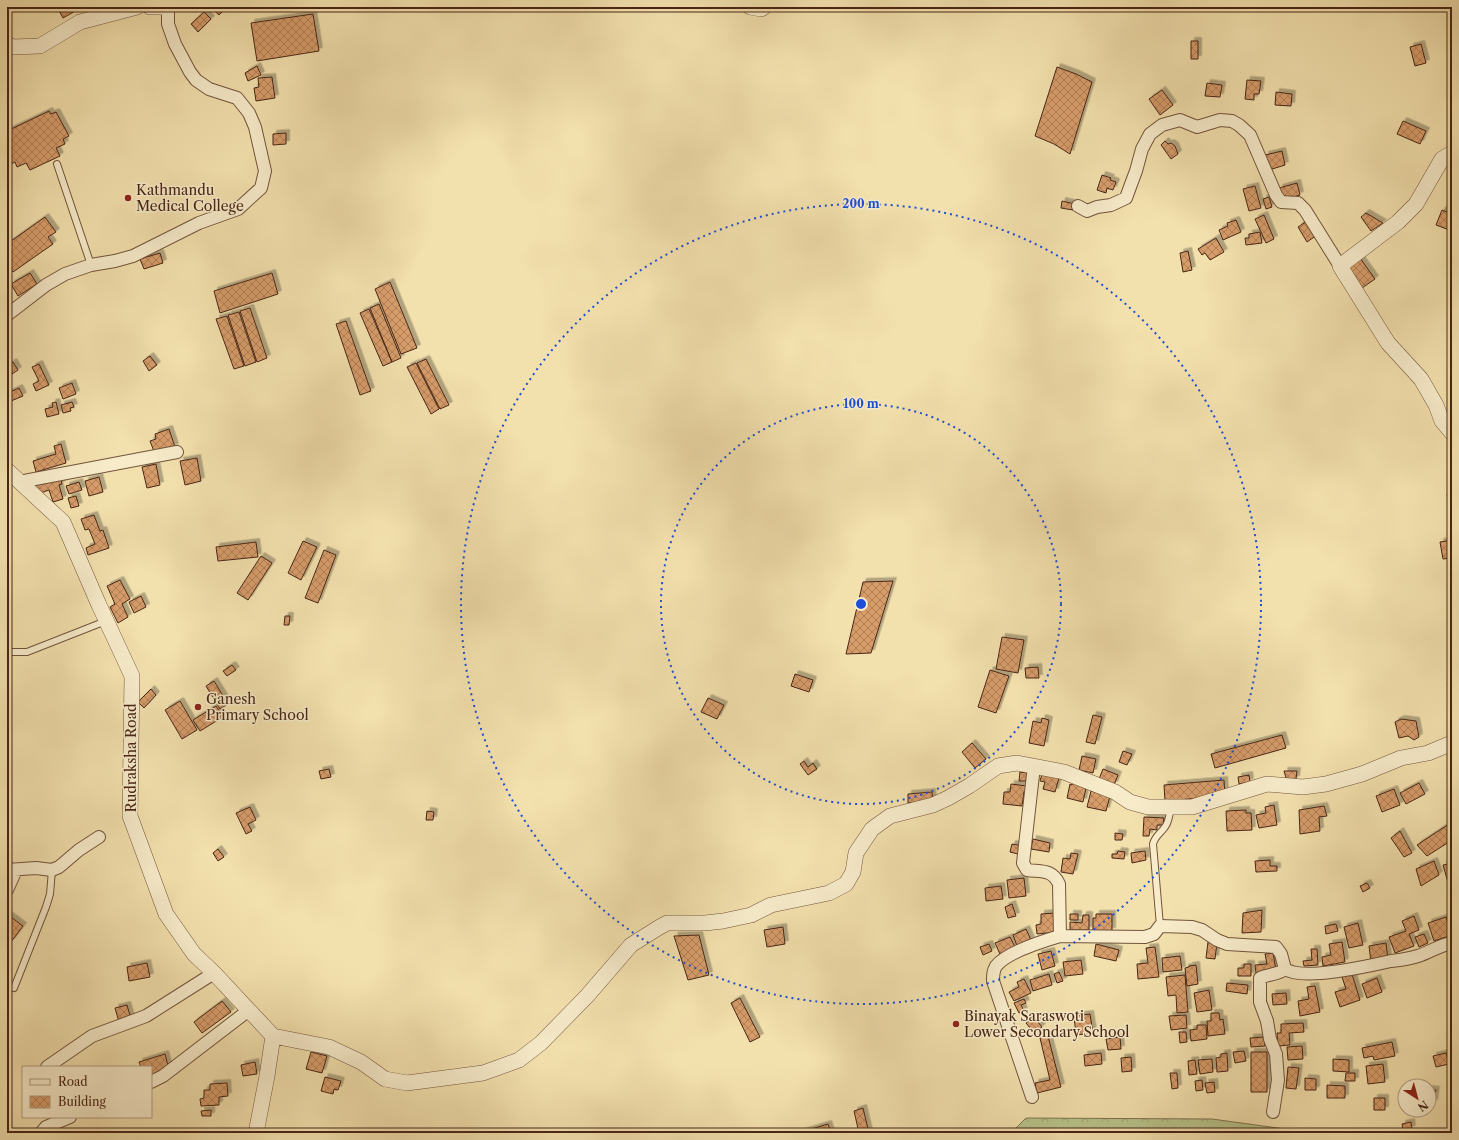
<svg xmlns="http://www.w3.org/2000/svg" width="1459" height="1140" viewBox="0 0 1459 1140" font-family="'Libre Caslon Text',serif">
  <defs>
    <pattern id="forest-crowns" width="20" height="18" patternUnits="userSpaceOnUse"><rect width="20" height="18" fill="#b8c38b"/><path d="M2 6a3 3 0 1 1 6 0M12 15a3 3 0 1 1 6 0" fill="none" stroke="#a0a777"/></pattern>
    <pattern id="building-cross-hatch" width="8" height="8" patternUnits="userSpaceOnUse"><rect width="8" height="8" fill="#d69c6b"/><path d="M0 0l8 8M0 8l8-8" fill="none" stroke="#b07f57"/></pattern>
    <filter id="shadow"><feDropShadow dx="3.5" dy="-3.5" stdDeviation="0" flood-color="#0004"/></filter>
  </defs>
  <rect width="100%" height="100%" fill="#f2e0ad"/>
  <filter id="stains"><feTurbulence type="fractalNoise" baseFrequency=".005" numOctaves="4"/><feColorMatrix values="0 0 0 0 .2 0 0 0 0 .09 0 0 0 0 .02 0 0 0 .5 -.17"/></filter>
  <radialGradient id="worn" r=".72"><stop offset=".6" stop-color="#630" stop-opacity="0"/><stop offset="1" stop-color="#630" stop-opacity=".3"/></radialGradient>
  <path fill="url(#forest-crowns)" stroke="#807450" d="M1026 1118 1212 1119 1314 1133H1011Z"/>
  <path fill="url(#building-cross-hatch)" stroke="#482616" filter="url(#shadow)" d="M57 7H76L77 10 63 18Z
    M210 7H227L219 15Z
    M260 7H282V8L261 10Z
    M204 12 211 19 198 32 191 24Z
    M313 14 319 51 257 61 251 23Z
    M1191 41H1198V59H1191Z
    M1421 44 1426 63 1415 66 1410 47Z
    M257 66 261 75 248 81 245 73Z
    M1057 67 1076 74 1092 82 1070 154 1054 144 1035 136Z
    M272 77 275 98 256 101 254 88 259 87 258 78Z
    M1247 80 1261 81 1259 94H1254V100L1245 99Z
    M1207 83 1222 85 1220 97 1205 96Z
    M1162 90 1173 105 1160 115 1149 99Z
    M1276 92 1292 94 1291 106 1275 105Z
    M49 111 51 114 56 112 69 136 63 139 65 144 56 148 60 156 30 170 26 163 17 167 15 162 9 165 7 161V131Z
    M1403 121 1426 131 1420 144 1397 134Z
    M286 133V144L273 145V134Z
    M1165 141 1168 144 1171 143 1175 146 1178 154 1171 159 1161 145Z
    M1282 151 1285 165 1269 170 1265 155Z
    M1102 175 1111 178 1110 180 1116 182 1113 190 1107 188 1106 193 1097 190Z
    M1297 183 1300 195 1282 200 1279 188Z
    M1255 186 1261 208 1249 211 1243 189Z
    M1269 197 1272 207 1266 209 1263 199Z
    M1062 201 1075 204 1073 210 1061 208Z
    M1442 210 1452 214V231L1436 225Z
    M1366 213 1383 223 1371 231 1361 217Z
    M1264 215 1274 239 1266 243 1255 219Z
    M45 217 56 232 48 237 53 244 13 272 9 266 7 267V244Z
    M1236 220 1241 232 1223 240 1219 230 1228 226 1227 223Z
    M1307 221 1317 235 1307 242 1298 227Z
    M1260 232 1262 243 1246 245 1245 238H1249V234Z
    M1216 238 1224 252 1210 260 1205 253 1202 255 1198 249Z
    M1188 251 1192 270 1183 272 1180 253Z
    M160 253 163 263 144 269 140 259Z
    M1360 258 1375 279 1362 288 1348 267Z
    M30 273 37 284 18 296 11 284Z
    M272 273 278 294 220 313 214 291Z
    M390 282 417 348 401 354 375 289Z
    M379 304 401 358 392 362 370 308Z
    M250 308 267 358 257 362 240 311Z
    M369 309 392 362 383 366 360 313Z
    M239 312 256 362 245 366 228 315Z
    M227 316 244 366 234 369 216 319Z
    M346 321 371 391 360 395 336 324Z
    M150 356 157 365 149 371 143 361Z
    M426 359 449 405 440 409 417 363Z
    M13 362 18 370 12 374 7 366Z
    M416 363 439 409 431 414 407 367Z
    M39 364 49 385 36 391 33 384 39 381 32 367Z
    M72 383 76 394 63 399 59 388Z
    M19 388 23 396 11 401 8 393Z
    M56 402 59 414 47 417 45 409 53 407 52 403Z
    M72 402 74 407 70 408 71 411 63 413 61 405Z
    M169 429 175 447 155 454 150 441 156 439 155 434Z
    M61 444 66 463 36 472 33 461 56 454 54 446Z
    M197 458 201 481 185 485 180 461Z
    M156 464 160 485 147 488 142 467Z
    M60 476 62 484 59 485 63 499 53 502 49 490 35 495 32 485Z
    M99 477 103 492 89 496 85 481Z
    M79 482 82 490 69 494 66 486Z
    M1452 493V517L1447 494Z
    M76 496 79 506 71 508 68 498Z
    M94 515 100 531 103 530 109 548 88 555 86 548 95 544 89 529 85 530 81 519Z
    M1452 540V558L1443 559 1440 542Z
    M303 541 317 547 301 580 288 573Z
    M256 542 258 557 218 561 216 547Z
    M324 550 336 555 318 603 305 598Z
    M261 556 272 563 248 600 237 593Z
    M120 580 130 599 122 604 128 617 118 623 110 607 115 604 107 586Z
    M893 581 871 653 846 654 863 582Z
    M141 596 146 607 134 613 129 602Z
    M285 616H290L289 625H284Z
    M1002 637 1024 640 1018 673 996 669Z
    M232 665 236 670 227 676 223 671Z
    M1038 667 1039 678H1026L1025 668Z
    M990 670 1009 676 996 713 978 707Z
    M1452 673V694H1451L1447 684 1451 682 1449 674Z
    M795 674 813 680 809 692 791 686Z
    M214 681 228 704 220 709 206 686Z
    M151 689 156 695 144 708 138 702Z
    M708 698 724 705 717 719 701 712Z
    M180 701 197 730 182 739 165 710Z
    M216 706 223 717 200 731 193 720Z
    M1093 715 1102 717 1095 744 1086 742Z
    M1042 718 1049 720 1044 746 1029 743 1033 721 1041 723Z
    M1401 719 1416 721 1419 737 1414 740 1408 736 1399 738 1395 722Z
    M1282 735 1286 748 1215 768 1211 754Z
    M972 743 986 759 975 768 962 752Z
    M1123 751 1132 754 1127 765 1119 762Z
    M1082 756 1096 759 1093 773 1079 770Z
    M804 761 808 767 813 763 817 769 808 775 800 764Z
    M329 769 331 777 321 779 319 771Z
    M1103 769 1118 775 1114 785 1099 779Z
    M1284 771H1297L1296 779 1287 781Z
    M1020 772 1027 773 1026 781H1019Z
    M1042 774 1059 778 1055 792 1043 789 1045 782 1040 781Z
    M1249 775 1250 782 1239 784 1238 777Z
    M1224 780 1225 796 1165 801 1164 785Z
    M1073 781 1081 782 1080 786 1086 788 1083 802 1067 798 1070 784 1072 785Z
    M1419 783 1425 794 1406 804 1400 793Z
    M1011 784 1027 786 1026 793 1024 792 1022 806 1003 804 1004 792H1010Z
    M1394 789 1400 805 1382 812 1376 796Z
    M1091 791 1110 796 1106 811 1087 807Z
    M932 792 933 801 908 803V794Z
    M1274 805 1277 825 1259 828 1256 815 1266 813 1265 807Z
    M1324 806 1327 816 1319 817 1320 831 1300 834 1299 810Z
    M250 807 256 820 248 824 252 831 246 834 236 813Z
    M1246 810V813H1251L1252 830 1227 831 1226 811Z
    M427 811 434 812 433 820H426Z
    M1144 817 1164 818 1163 825H1157V830L1150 829 1149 836H1143Z
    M1452 822V840L1427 856 1417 845Z
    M1400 831 1412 853 1404 857 1391 838Z
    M1115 833 1123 834 1122 840H1115Z
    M1033 839 1050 843 1049 852 1031 849Z
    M1012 844 1024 846 1022 855 1010 852Z
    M218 849 224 857 218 861 213 853Z
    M1118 851 1125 852 1124 859 1112 858V854H1117Z
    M1145 851 1146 860 1132 863 1131 853Z
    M1071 853 1078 854 1073 874 1061 872 1063 858 1070 859Z
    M1270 860V866H1277V871L1256 872 1255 861Z
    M1434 861 1439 875 1421 886 1416 869Z
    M1452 863V893H1451L1443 865Z
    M1024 878 1026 896 1009 898 1007 880Z
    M1367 883 1370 888 1363 892 1360 886Z
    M1001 886 1003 899 986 901 985 888Z
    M1012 904 1016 916 1008 918 1005 907Z
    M1262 910 1261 932 1242 933 1243 913Z
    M1055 913 1057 932 1037 934 1036 925 1041 924V914Z
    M7 914 23 926 11 942 7 938Z
    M1070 914H1078V920H1070Z
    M1096 914H1112V931H1093V918H1096Z
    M1083 915H1089V930H1070V922L1082 923Z
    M1414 916 1419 930 1409 934 1414 946 1395 953 1389 937 1406 931 1402 921Z
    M1446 917 1452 935 1434 941 1428 923Z
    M1358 923 1363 945 1349 948 1344 927Z
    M1336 924 1338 931 1326 934 1325 926Z
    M783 927 785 944 767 947 764 930Z
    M1026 929 1031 940 1017 946 1013 935Z
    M1424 934 1428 943 1419 947 1415 937Z
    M699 935 709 975 688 980 674 936Z
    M1010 937 1015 947 1000 954 995 943Z
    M1208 942 1217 943 1215 959 1206 958Z
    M1342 942 1345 962 1323 966 1322 957 1331 955 1329 944Z
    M1386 943 1388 959 1371 962 1369 946Z
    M989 944 992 951 983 955 980 947Z
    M1096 944 1119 950 1116 961 1094 956Z
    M1155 947 1159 977 1138 979 1137 964 1148 963 1146 948Z
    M1311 949H1317L1318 965 1304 966 1303 961 1312 960Z
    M1051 951 1055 966 1042 970 1038 954Z
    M1273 953 1276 970 1256 973 1255 965 1267 964 1265 954Z
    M1180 956 1182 970 1163 972 1162 958Z
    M1081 960 1083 974 1065 976 1063 962Z
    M147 963 150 977 129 981 127 967Z
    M1244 964H1251V976H1238V968H1244Z
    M1196 965 1198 984 1187 986 1185 968 1189 967V966Z
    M1059 972 1063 981 1057 983 1054 974Z
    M1049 974 1052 985 1033 991 1030 980Z
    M1352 974 1360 1000 1340 1007 1335 992 1346 989 1342 977Z
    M1185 975 1188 1012 1177 1013 1176 995 1168 996 1166 977Z
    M1377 978 1382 992 1367 998 1362 984Z
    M1024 979 1031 993 1014 1001 1009 992 1019 987 1017 982Z
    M1227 983 1248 985 1247 994 1226 991Z
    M1315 986 1320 1012 1300 1016 1298 1001 1309 999 1307 987Z
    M1209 990 1212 1010 1197 1012 1194 993Z
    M1286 993 1287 1004 1273 1005 1272 994Z
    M740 998 760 1037 750 1042 731 1003Z
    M1024 999 1026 1003 1021 1005 1024 1011 1019 1013 1014 1003Z
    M222 1001 231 1012 202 1033 194 1022Z
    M127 1005 131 1019 119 1022 115 1008Z
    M1211 1013H1219L1220 1020 1223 1019 1225 1034 1208 1036 1207 1021H1211Z
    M1090 1014 1093 1033 1076 1035 1074 1016Z
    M1186 1015 1187 1028 1171 1030 1169 1016Z
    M1034 1017 1042 1027 1034 1033 1026 1023Z
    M1303 1023 1304 1032 1289 1033 1290 1045 1278 1046 1277 1033H1281V1024Z
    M1197 1025H1206L1207 1039 1191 1041 1190 1030 1197 1029Z
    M1179 1032H1186L1187 1042 1180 1043Z
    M1048 1036 1061 1087 1037 1093 1035 1083 1050 1080 1040 1038Z
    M1120 1037 1121 1049 1108 1050 1106 1039Z
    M1264 1037 1265 1046 1251 1047 1250 1038Z
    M1392 1042 1395 1056 1374 1060 1373 1056 1364 1058 1362 1048Z
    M1302 1046 1303 1059 1288 1060 1287 1047Z
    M1244 1051 1246 1061 1235 1063 1233 1052Z
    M311 1052 327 1056 322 1073 306 1069Z
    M1251 1052H1267V1092H1251Z
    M1101 1053 1102 1064 1085 1066 1084 1055Z
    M1227 1053 1228 1071 1217 1072 1216 1058 1221 1057V1054Z
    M1446 1053 1449 1064 1436 1067 1433 1056Z
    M165 1054 169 1069 151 1075V1067H141L139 1062Z
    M1131 1057 1132 1071 1122 1072 1121 1058Z
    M1212 1059 1213 1072 1200 1074 1198 1060Z
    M1333 1059 1349 1060V1072L1333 1071Z
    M1195 1060 1197 1074 1189 1075 1188 1061Z
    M255 1062 257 1074 243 1076 241 1065Z
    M1383 1064 1385 1082 1368 1084 1366 1066Z
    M1288 1067 1299 1068 1296 1089 1286 1088Z
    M1170 1073H1177L1178 1088 1172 1089Z
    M1346 1073H1355V1081H1345Z
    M325 1077 341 1081 338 1090 334 1089 333 1094 321 1091Z
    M1305 1078 1316 1079V1090H1305Z
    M1202 1080 1203 1090 1196 1091 1195 1081Z
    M1214 1082 1215 1092 1207 1093 1205 1083Z
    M227 1083 228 1096 219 1097V1105L201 1106 200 1099 204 1098V1090H210V1084Z
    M1327 1085 1345 1086V1098H1327Z
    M1429 1089 1436 1090 1434 1103H1429Z
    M1374 1098H1385V1110H1374Z
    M863 1108 869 1133H859L854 1111Z
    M211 1110V1116H202L201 1111Z
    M1411 1122 1412 1129 1403 1130 1402 1124Z
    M828 1124 831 1133H798Z"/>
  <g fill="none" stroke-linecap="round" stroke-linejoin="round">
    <defs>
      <path id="service" d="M57 164 91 265
        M7 652H27L106 621
        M1160 926 1153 844C1155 836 1160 834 1165 827 1169 822 1169 815 1171 808
        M14 988 46 907 50 894 52 870"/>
      <path id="minor" d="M1078 206 1087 211 1097 207 1111 205 1126 198 1130 187 1136 171 1142 149 1150 134 1162 125 1180 120 1197 127 1220 120 1232 121 1239 125 1250 135 1276 195 1281 202 1298 203 1305 210 1340 266
        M7 315 46 285 65 274 91 265 115 261 133 256 199 223 238 209 261 188 265 171 255 127 249 113 237 98 209 89 196 80 190 72 175 44 168 24V7
        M19 482 177 452
        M7 870 36 868 52 870 59 867 79 850 99 837
        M7 890 16 870
        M1060 936 1145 937 1154 934 1160 926 1192 927 1202 930 1217 940 1227 944 1276 947 1281 954 1285 969C1303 981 1369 966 1391 961 1400 960 1409 959 1418 956 1430 952 1440 945 1452 943
        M47 1067 92 1036 146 1016 214 973
        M151 1082 163 1076 249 1010
        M1032 1097 993 981C993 975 993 971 996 966 1007 952 1043 941 1060 936L1059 884C1052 869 1042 872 1027 870L1023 863 1034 766
        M1273 1112 1278 1080 1276 1054 1270 1039 1267 1021 1260 1002V978C1268 974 1278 975 1285 969
        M41 1133 46 1127 70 1117"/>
      <path id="tertiary" d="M150 7H164
        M750 7 761 9 764 7
        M7 44 13 47 40 46 80 22 137 7
        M1452 153 1442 159 1416 204 1398 222 1340 266 1388 343 1421 379 1436 405 1442 421 1452 433
        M7 470 63 522 99 605 132 676 130 816 166 914 194 954 214 973 273 1036
        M273 1036 329 1047 361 1062 385 1079 407 1083 483 1073 519 1060 541 1043 587 996 631 945 658 928 667 923H705L723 921 751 915 771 905 829 893 846 884 853 872 856 853 872 829 890 816 933 805 948 798 969 786 998 766 1017 763 1064 772 1115 792 1130 802 1148 807H1192L1267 784 1303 787 1326 784 1362 774 1401 758 1428 753 1452 743
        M256 1133 267 1076 273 1036"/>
    </defs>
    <use href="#service" stroke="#72543c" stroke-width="8"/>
    <use href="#minor" stroke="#72543c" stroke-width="14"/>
    <use href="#tertiary" stroke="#72543c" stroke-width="16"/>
    <use href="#service" stroke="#f7ebca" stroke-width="6"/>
    <use href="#minor" stroke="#f7ebca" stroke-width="12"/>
    <use href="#tertiary" stroke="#f7ebca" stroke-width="15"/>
  </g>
  <g fill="none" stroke="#1d4ed8" stroke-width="2" stroke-dasharray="2 4">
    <circle cx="861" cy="604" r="200"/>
    <circle cx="861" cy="604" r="400"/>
  </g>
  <g fill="#8f2418" stroke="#f7ebca" stroke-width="1.5">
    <circle cx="128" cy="198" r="4"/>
    <circle cx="198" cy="707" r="4"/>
    <circle cx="956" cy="1024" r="4"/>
  </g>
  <g text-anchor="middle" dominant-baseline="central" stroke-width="3" stroke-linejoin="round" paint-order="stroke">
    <g font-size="14" fill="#482616" stroke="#f7ebca" text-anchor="start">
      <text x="136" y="190">Kathmandu<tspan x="136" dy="16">Medical College</tspan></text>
      <text x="206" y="699">Ganesh<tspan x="206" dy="16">Primary School</tspan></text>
      <text x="964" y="1016">Binayak Saraswoti<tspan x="964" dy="16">Lower Secondary School</tspan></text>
    </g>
    <g font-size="14" fill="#482616" stroke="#f7ebca">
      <text transform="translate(131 758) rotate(-90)">Rudraksha Road</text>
    </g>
  </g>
  <circle cx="861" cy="604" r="6" fill="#1d4ed8" stroke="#f7ebca" stroke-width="2"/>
  <g font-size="12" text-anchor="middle" font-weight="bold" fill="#1d4ed8" stroke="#f7ebca" stroke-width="3" stroke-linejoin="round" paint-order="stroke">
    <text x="861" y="208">200 m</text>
    <text x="861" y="408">100 m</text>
  </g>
  <rect width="1459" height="1140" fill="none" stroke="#f2e0ad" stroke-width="24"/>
  <rect x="8" y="8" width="1443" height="1124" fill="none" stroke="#482616" stroke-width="2"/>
  <rect x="12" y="12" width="1435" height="1116" fill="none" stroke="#482616"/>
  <rect x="22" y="1066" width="130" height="52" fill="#f7ebca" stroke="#b19c82"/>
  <rect x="30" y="1079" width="20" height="6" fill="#f7ebca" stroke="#b19c82"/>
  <text x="58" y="1086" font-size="12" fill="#482616">Road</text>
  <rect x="30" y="1096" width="20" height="12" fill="url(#building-cross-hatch)" stroke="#b19c82"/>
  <text x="58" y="1106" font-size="12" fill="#482616">Building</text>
  <g transform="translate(1417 1098) rotate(144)"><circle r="19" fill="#f7ebca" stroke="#b19c82"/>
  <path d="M0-3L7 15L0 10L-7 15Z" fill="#8f2418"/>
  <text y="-6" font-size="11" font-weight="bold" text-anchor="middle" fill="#482616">N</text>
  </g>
  <rect width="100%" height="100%" filter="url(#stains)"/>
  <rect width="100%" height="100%" fill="url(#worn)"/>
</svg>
